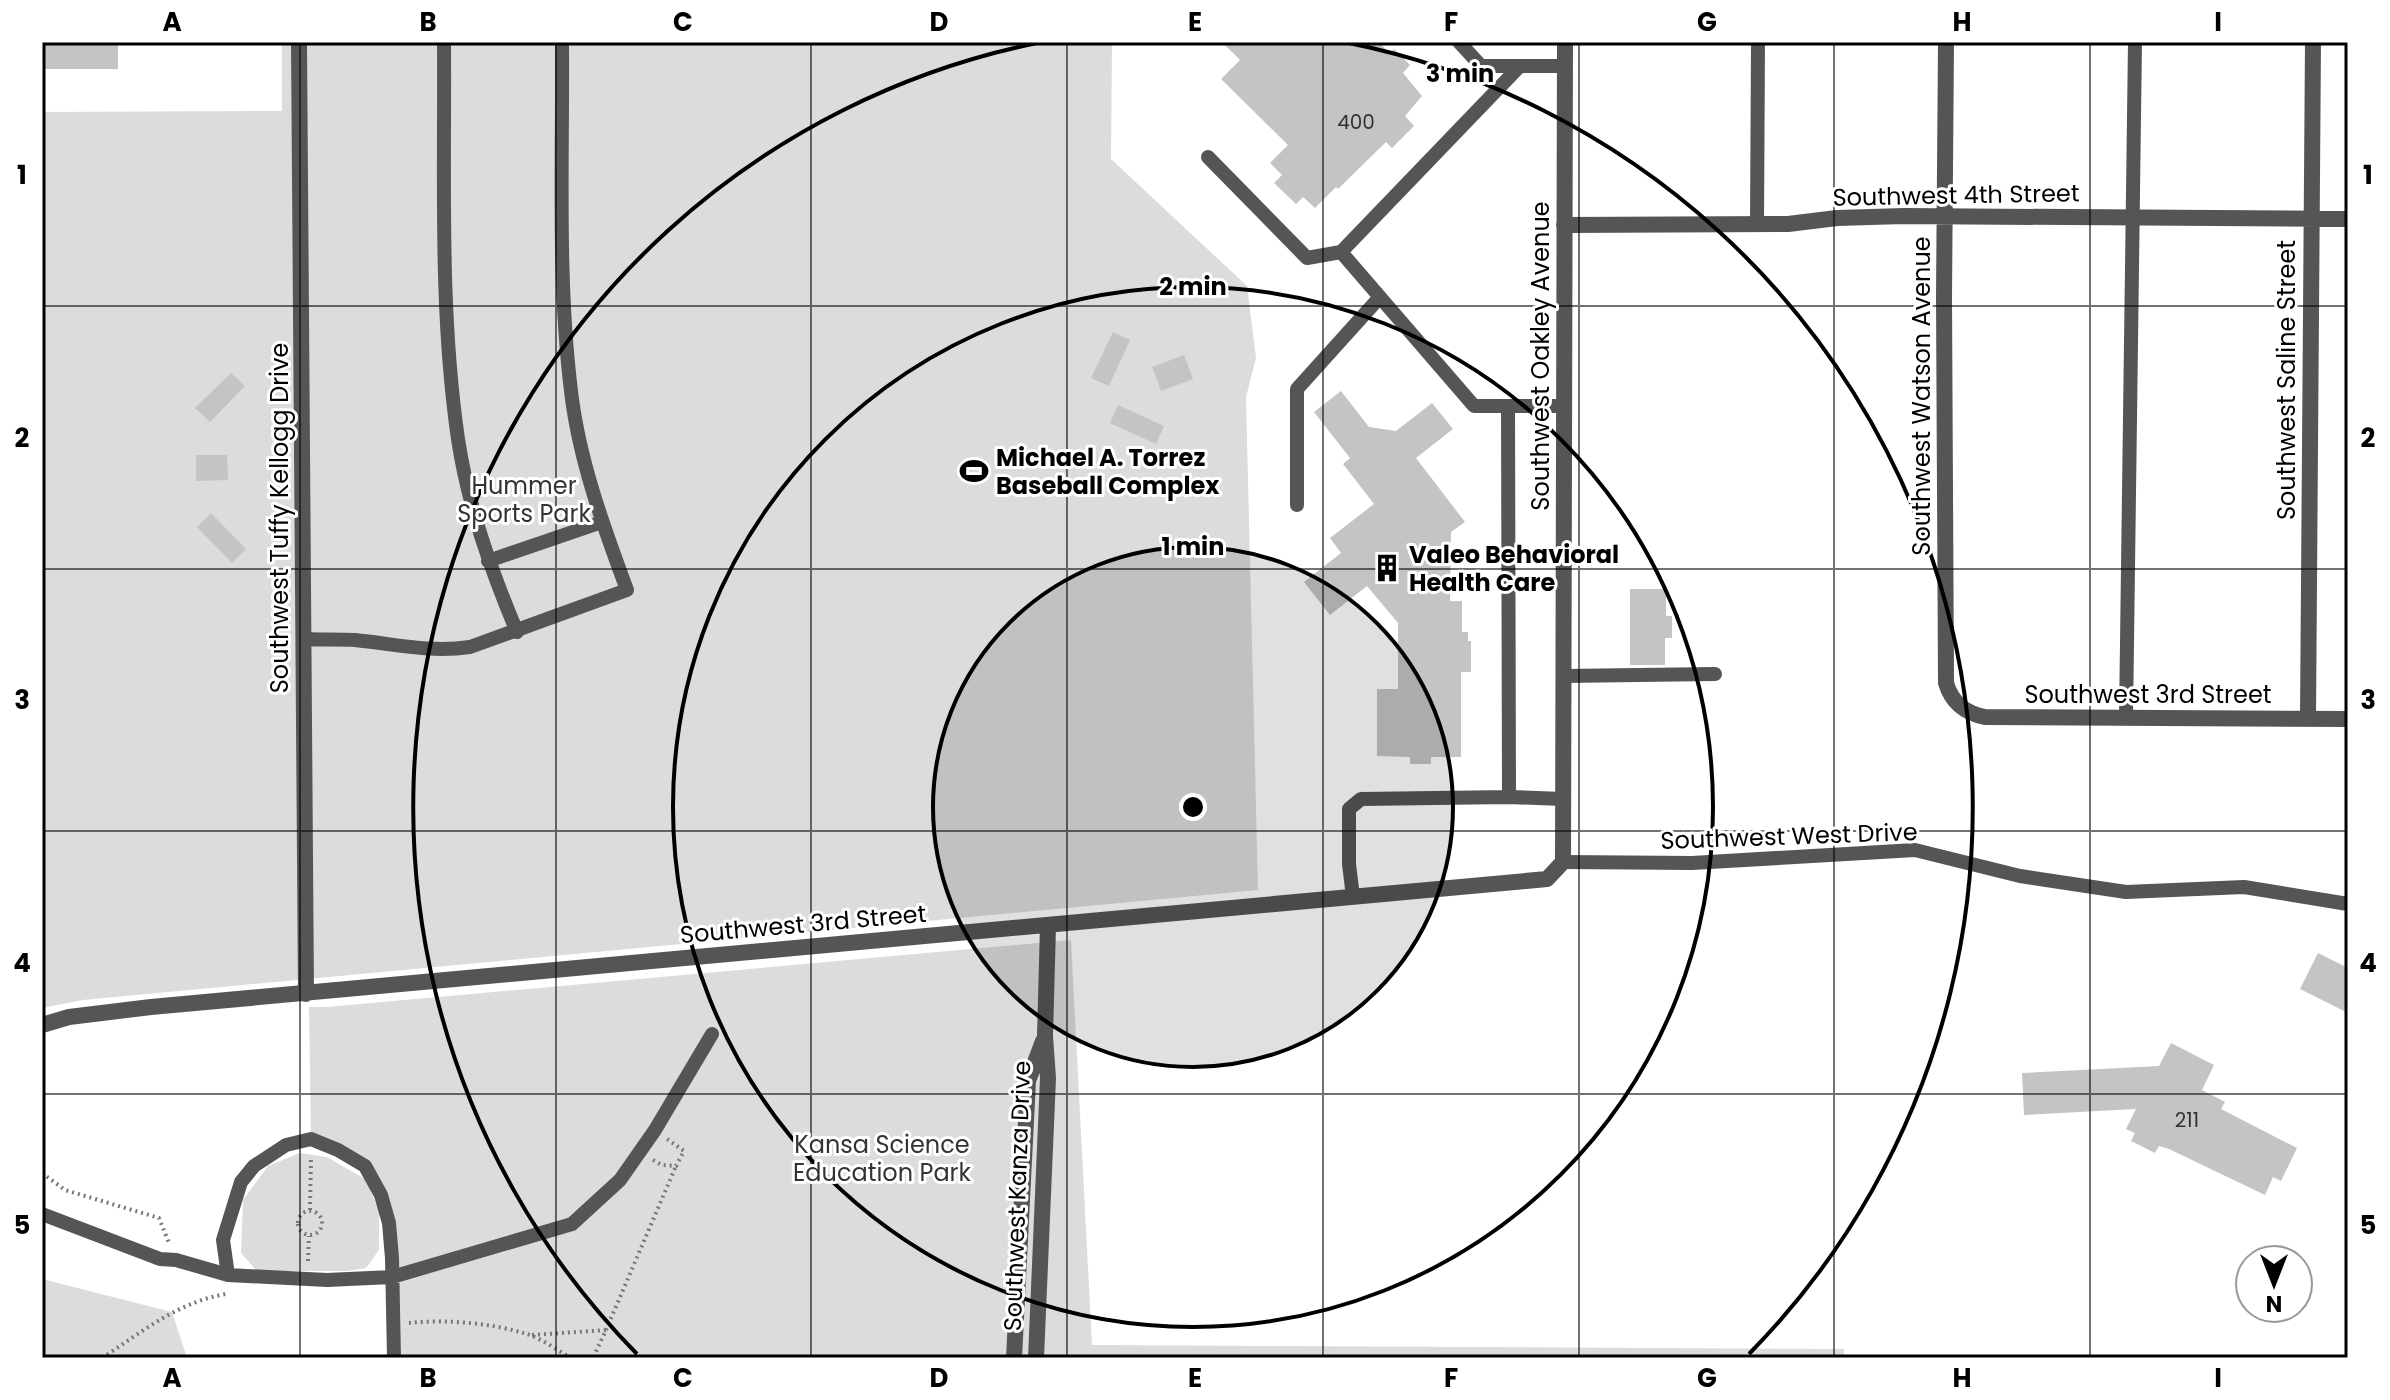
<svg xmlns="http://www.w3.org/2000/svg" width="2390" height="1400" viewBox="0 0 2390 1400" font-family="Poppins,sans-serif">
  <rect width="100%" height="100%" fill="#fff"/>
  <path fill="#dcdcdc" d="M282 42H1112L1111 159 1247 286 1256 358 1246 397 1258 890 83 1000 42 1008V112L282 111Z
    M1071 940 1092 1345 1844 1349V1358H395L389 1223 365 1166 311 1139 309 1007H327Z
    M300 1153 327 1157 365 1179 379 1210V1250L366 1268 348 1271H257L241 1253 243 1200 268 1166Z
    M42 1279 172 1312 187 1358H42Z"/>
  <path fill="#c4c4c4" d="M42 42H118V69H42Z
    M1222 42H1379L1389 53 1394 49 1410 65 1403 73 1422 96 1405 116 1414 126 1392 148 1386 142 1338 189 1336 187 1315 208 1303 197 1296 204 1274 183 1282 175 1270 163 1288 145 1221 79 1240 60Z
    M1113 332 1130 340 1109 386 1091 378Z
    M1184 355 1193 379 1161 391 1152 367Z
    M231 373 245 386 210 422 195 408Z
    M1341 391 1369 427 1396 431 1432 403 1453 429 1416 458 1465 522 1451 532 1450 601H1462V632H1468V641H1471V672H1461V757H1431V764H1410V757L1377 756V689H1398V623L1367 586 1330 615 1304 582 1341 553 1330 538 1374 504 1343 464 1350 458 1314 412Z
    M1118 405 1164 426 1156 444 1110 423Z
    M196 455H227L228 480 196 481Z
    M211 513 246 549 232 563 197 527Z
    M1630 589H1666V616H1672V638H1665V665H1630Z
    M2318 953 2348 968V1013L2300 989Z
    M2171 1043 2214 1065 2202 1090 2225 1102 2221 1109 2297 1148 2281 1181 2273 1177 2265 1195 2169 1149 2159 1146 2155 1153 2131 1141 2135 1133 2126 1129 2136 1109 2024 1115 2022 1073 2159 1066Z"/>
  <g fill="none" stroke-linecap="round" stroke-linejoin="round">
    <path stroke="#777" stroke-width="4" stroke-dasharray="2 4" stroke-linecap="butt" d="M653 1160 662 1165 676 1166 684 1151 667 1139
      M42 1173 65 1190 159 1218 169 1243
      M310 1210 311 1157
      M298 1223a12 12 0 1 1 24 0a12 12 0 1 1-24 0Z
      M308 1261 309 1236
      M409 1323C446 1319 491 1323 527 1334 542 1339 557 1350 571 1358
      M606 1330 676 1166
      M532 1335 606 1330 593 1358
      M102 1358C142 1332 178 1302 226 1294"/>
    <path stroke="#555" stroke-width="14" d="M444 42C445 174 439 308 458 439 468 506 491 570 517 632
      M1459 42 1481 66H1565
      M1208 157 1307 258 1341 252 1520 66
      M1757 224 1758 42
      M1341 252 1474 406H1564
      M1508 406 1509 797 1563 799
      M1297 505V389L1380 297
      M488 561 602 522
      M304 639C321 640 338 639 355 640 395 644 430 653 470 647L627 590C603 525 579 460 571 391 557 276 563 158 562 42
      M1563 676 1715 674
      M2126 718 2135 42
      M1563 862 1692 863 1915 850 2020 876 2126 892 2244 887 2348 904
      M1353 897 1349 864V809L1361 799 1509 797
      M42 1214 160 1259 176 1260 228 1275 327 1280 392 1277 572 1224 620 1180 655 1130 712 1034
      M228 1275 223 1240 241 1182 254 1166 286 1145 311 1139 338 1150 365 1166 381 1195 389 1223 392 1258 394 1358"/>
    <path stroke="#555" stroke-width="16" d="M299 42 306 994
      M1946 42 1944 297 1946 683C1952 703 1965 713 1985 717L2348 719
      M1564 225 1788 224 1837 218 1904 216 2348 219
      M2308 718 2313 42
      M42 1025 69 1017 151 1007 1547 879 1563 862 1565 42
      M1014 1358 1028 1081 1043 1041
      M1036 1358 1048 1078 1045 1036 1048 926"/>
  </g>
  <path fill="none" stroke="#000" stroke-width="2" stroke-opacity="0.55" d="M300 42V1358M556 42V1358M811 42V1358M1067 42V1358M1323 42V1358M1579 42V1358M1834 42V1358M2090 42V1358M42 306H2348M42 569H2348M42 831H2348M42 1094H2348"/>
  <circle cx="1193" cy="807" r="260" fill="#000" fill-opacity=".12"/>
  <g fill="none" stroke="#000" stroke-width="4">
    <circle cx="1193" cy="807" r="260"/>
    <circle cx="1193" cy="807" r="520"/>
    <path d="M637 1354A780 780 0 0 1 1037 43M1349 43A780 780 0 0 1 1749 1354"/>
  </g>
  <defs>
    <symbol id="stadium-bare" viewBox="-9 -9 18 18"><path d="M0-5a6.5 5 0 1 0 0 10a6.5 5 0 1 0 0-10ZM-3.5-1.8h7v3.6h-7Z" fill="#000" stroke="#fff" stroke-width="2.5" paint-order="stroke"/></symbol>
    <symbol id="building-bare" viewBox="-9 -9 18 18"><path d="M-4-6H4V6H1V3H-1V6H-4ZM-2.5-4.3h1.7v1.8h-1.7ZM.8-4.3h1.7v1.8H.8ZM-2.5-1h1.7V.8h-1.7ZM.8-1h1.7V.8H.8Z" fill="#000" stroke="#fff" stroke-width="2.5" paint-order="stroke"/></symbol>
  </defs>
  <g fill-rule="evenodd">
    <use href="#stadium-bare" x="954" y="451" width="40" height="40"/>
    <use href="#building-bare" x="1367" y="548" width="40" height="40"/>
  </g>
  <g text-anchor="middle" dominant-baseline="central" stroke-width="6" stroke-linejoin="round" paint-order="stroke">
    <g font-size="20" fill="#313131">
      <text x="1356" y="122">400</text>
      <text x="2187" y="1120">211</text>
    </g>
    <g font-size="24" fill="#000" stroke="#fff">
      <text transform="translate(1956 195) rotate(-1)">Southwest 4th Street</text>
      <text transform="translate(1540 356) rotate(-90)">Southwest Oakley Avenue</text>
      <text transform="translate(2286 380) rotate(-90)">Southwest Saline Street</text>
      <text transform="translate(1921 396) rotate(-90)">Southwest Watson Avenue</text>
      <text transform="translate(279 518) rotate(-90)">Southwest Tuffy Kellogg Drive</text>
      <text x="2148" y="694">Southwest 3rd Street</text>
      <text transform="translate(1789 836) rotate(-2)">Southwest West Drive</text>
      <text transform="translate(803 924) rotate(-5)">Southwest 3rd Street</text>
      <text transform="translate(1017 1196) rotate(-88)">Southwest Kanza Drive</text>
    </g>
    <g font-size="24" font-weight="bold" fill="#000" stroke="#fff" text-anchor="start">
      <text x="996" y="457">Michael A. Torrez<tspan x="996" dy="28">Baseball Complex</tspan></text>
      <text x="1409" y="554">Valeo Behavioral<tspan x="1409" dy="28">Health Care</tspan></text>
    </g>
    <g font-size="24" fill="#333" stroke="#fff">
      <text x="524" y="485">Hummer<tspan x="524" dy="28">Sports Park</tspan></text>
      <text x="882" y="1144">Kansa Science<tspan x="882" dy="28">Education Park</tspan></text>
    </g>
  </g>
  <circle cx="1193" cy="807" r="12" fill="#000" stroke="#fff" stroke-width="4"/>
  <g font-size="24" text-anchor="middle" font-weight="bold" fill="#000" stroke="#fff" stroke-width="6" stroke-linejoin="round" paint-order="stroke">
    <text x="1460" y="82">3 min</text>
    <text x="1193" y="295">2 min</text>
    <text x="1193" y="555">1 min</text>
  </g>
  <rect width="2390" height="1400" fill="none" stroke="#ffffff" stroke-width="88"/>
  <g transform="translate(2274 1284) rotate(180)"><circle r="38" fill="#ffffff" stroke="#999999" stroke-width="2"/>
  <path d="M0-6L14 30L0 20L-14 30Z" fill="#000000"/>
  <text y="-12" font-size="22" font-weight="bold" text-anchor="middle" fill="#000000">N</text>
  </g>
  <rect x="44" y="44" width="2302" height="1312" fill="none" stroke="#000" stroke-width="3"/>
  <g font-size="26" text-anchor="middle" font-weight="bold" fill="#000">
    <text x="172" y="31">A</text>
    <text x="428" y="31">B</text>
    <text x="683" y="31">C</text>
    <text x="939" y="31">D</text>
    <text x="1195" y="31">E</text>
    <text x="1451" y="31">F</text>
    <text x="1707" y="31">G</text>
    <text x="1962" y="31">H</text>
    <text x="2218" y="31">I</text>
    <text x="22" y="184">1</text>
    <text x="2368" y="184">1</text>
    <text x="22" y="447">2</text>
    <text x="2368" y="447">2</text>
    <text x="22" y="709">3</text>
    <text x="2368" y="709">3</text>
    <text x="22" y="972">4</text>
    <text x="2368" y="972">4</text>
    <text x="22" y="1234">5</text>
    <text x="2368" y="1234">5</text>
    <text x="172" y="1387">A</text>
    <text x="428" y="1387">B</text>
    <text x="683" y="1387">C</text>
    <text x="939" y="1387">D</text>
    <text x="1195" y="1387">E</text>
    <text x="1451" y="1387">F</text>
    <text x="1707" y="1387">G</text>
    <text x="1962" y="1387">H</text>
    <text x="2218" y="1387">I</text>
  </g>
</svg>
